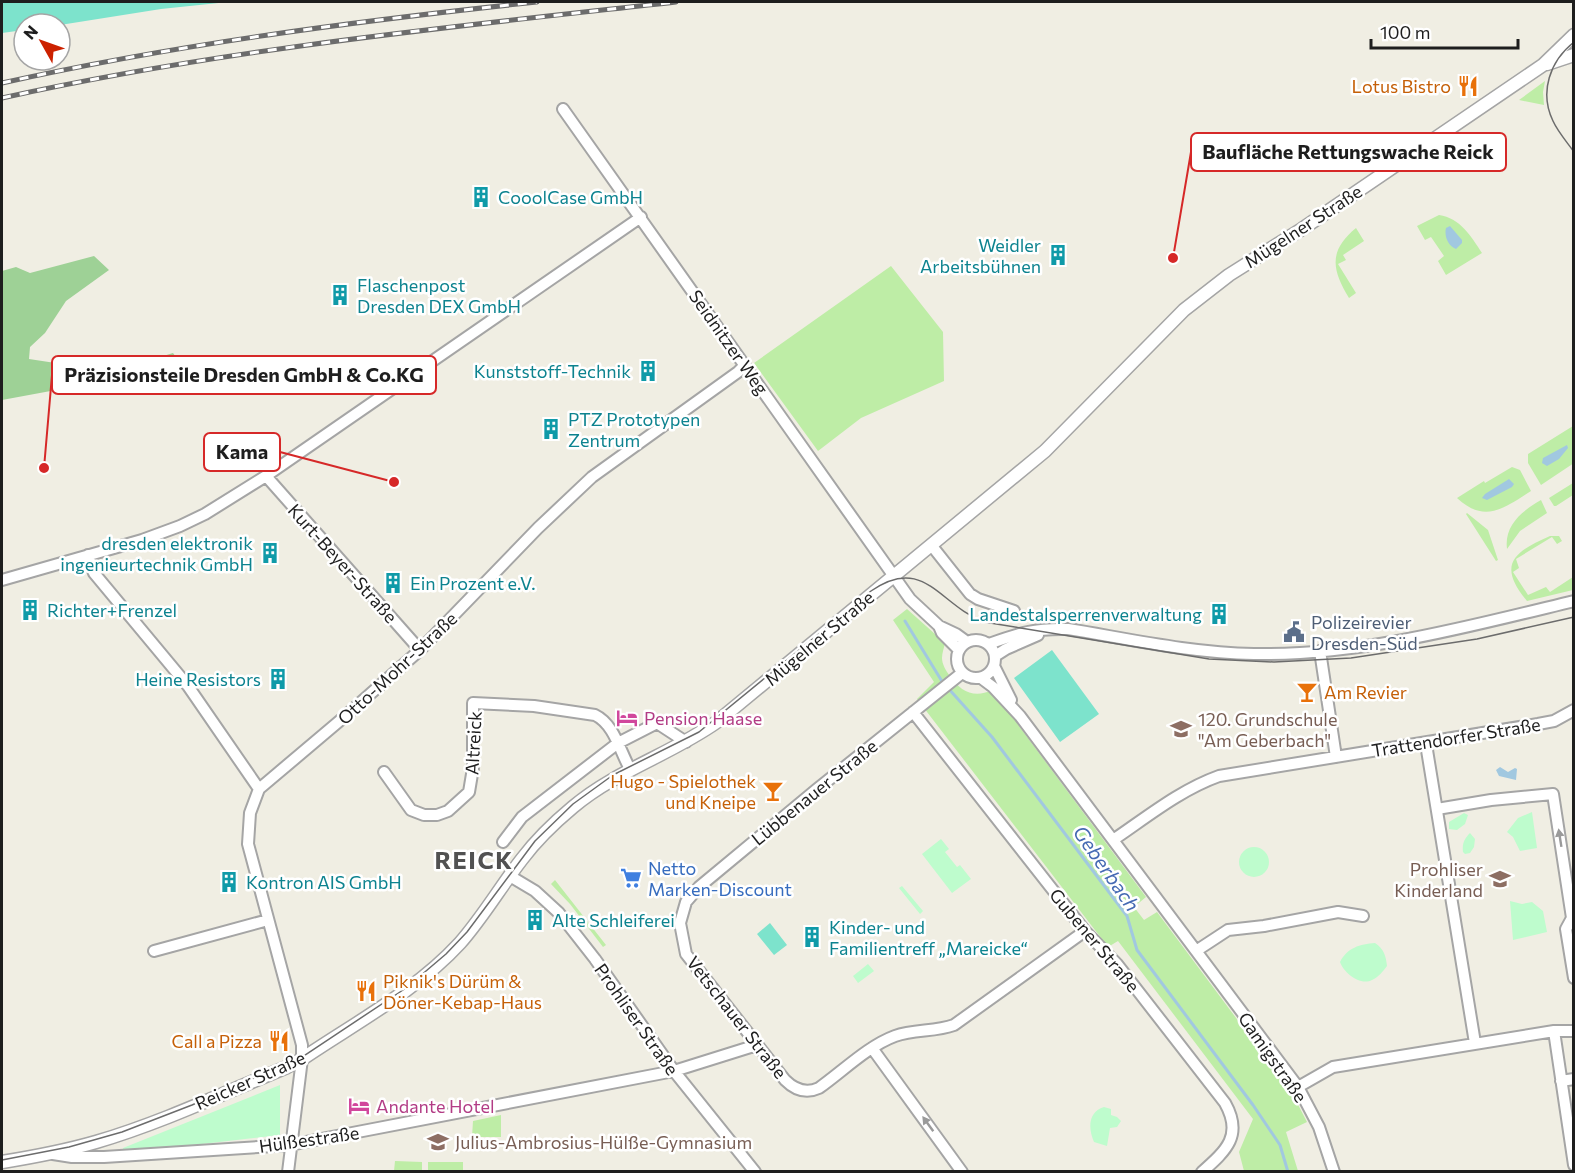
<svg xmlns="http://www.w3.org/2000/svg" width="1575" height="1173" viewBox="0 0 1575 1173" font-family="Commissioner,sans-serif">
  <rect width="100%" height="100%" fill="#f0eee3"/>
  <path fill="#beeda6" d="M1545 81 1543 92 1544 105 1519 100Z
    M1439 215C1460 218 1471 236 1482 253L1446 275 1438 261 1444 256 1431 237 1425 240 1417 226Z
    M1356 228 1364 241 1343 255 1346 260 1338 264 1356 293 1349 298C1332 270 1328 251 1356 228Z
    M891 266 943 332 944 381 861 418 818 451 754 363Z
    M1573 426 1574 463 1541 485 1528 463V454Z
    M1512 467 1520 470 1531 491C1504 508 1485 524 1457 498L1484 481 1485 483Z
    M1573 483V495L1556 506H1554L1549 498Z
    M1541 500 1547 513 1520 531 1507 549C1504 525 1522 511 1541 500Z
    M1467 513 1488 530 1498 560 1496 561 1466 514Z
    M1550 536H1559L1562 541 1557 544 1552 537 1516 559 1519 568 1513 572 1528 595 1546 587 1550 592 1573 577V590L1527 601C1497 565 1513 552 1550 536Z
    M907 609 945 643C944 648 942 653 942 658 942 664 946 671 950 676 960 691 974 699 992 690L1021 724 1019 726 1146 897 1134 907 1144 920 1157 912 1292 1093 1307 1122 1286 1132 1298 1171H1244L1239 1152 1253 1119 1118 941 1108 947 917 699 934 682 893 620Z
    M555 880 606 945 603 947 570 904 551 884Z
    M501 1115V1137H472L473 1121Z
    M395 1161 422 1162V1171H394Z
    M428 1162H463V1171H428Z"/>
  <path fill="#9ed196" d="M94 256 109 270 66 301 45 333 30 347 29 359 62 364 93 372 134 365 173 353 195 383 56 390 2 400V271L16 267 30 273Z"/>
  <path fill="#befccd" d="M1532 812 1537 848 1520 851 1513 837 1507 832 1518 818Z
    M1464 813 1468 815 1465 824 1457 830 1449 829V822Z
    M1470 833 1475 839 1474 847 1470 853 1465 854 1463 852C1462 844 1464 839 1470 833Z
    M941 839 949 849 945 852 957 867 960 865 971 879 952 893 922 854Z
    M1239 862a15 15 0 1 1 30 0a15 15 0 1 1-30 0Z
    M902 886 923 911 920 914 899 888Z
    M1510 901 1522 904 1532 902 1543 911 1547 932 1513 940Z
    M1375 943C1384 949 1386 956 1387 966 1383 971 1379 977 1372 980 1360 986 1344 973 1340 962 1347 948 1360 944 1375 943Z
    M868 964 874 971 858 983 853 976Z
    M280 1085V1135L124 1153 123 1148Z
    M1104 1107 1111 1109V1115L1117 1117 1121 1121 1117 1127 1110 1128 1107 1146 1094 1142C1088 1128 1088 1112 1104 1107Z"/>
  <path fill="#7de3cc" d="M2 2H228L161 9 60 25 24 24V30L2 33Z
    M1052 650 1099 714 1060 742 1014 678Z
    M770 923 787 945 774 955 757 934Z"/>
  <path fill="#a1c8e0" d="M1450 226 1462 240V243L1456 249C1448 246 1444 236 1446 228Z
    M1567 445 1568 448 1559 459 1547 466 1542 463 1543 458Z
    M1509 479 1514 484 1512 487 1487 500 1482 498 1485 494Z
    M1500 767 1508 772 1515 768 1517 769 1516 780 1499 776 1496 770Z"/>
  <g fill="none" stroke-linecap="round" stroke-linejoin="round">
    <path stroke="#a1c8e0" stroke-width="3" d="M905 621 943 683
      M948 688 992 737 1127 916 1137 950 1253 1105 1280 1145 1288 1172"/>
    <defs>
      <path id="minor" d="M563 109 910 599 939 626 956 634 967 642
        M266 476 420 650
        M932 546 970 594 978 599 1014 611
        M88 555 94 573 188 686 259 789
        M2 580 142 540 180 526 205 514 266 476 641 217
        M939 626 942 633 959 650
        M957 659a19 19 0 1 1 38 0a19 19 0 1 1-38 0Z
        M989 644C1019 633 1036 628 1068 629 1129 639 1192 653 1254 654 1360 656 1471 626 1574 601
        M1320 651 1336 757
        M995 656 1006 649 1038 635
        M994 666 1011 700
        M962 673 816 790 699 887 686 902 680 923 686 954 785 1080C795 1090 806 1094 819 1088 843 1071 868 1046 895 1036 914 1029 935 1032 954 1025L1085 931
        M981 678 993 687 1020 716 1298 1087 1319 1127 1334 1172
        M913 712 1085 931 1117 964 1225 1103C1243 1135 1227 1150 1202 1172
        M1426 744 1475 1043
        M384 772 411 810 424 815H437L448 811 469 792 473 768V703L534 706 595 715C614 724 620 751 630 769
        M1437 809 1491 800 1553 794 1572 918 1566 929 1574 978
        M1113 840C1147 817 1180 790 1219 776L1538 724 1554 721 1574 710
        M503 842 522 817 618 743 657 723 686 742
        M510 876 535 891 559 913 595 959 674 1071 755 1172
        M154 951 268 920
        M1196 951 1228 930 1264 926 1338 912 1363 916
        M1554 1031 1574 1165
        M872 1048 962 1172
        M1561 1081 1574 1079
        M1298 1087 1333 1067 1554 1031H1574
        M53 1154 72 1157H104L290 1145 674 1071 757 1045
        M288 1172 302 1059V1045L248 844 250 813 259 789 343 718 420 650 538 528 592 477 738 372 745 365"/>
      <path id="tertiary" d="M1547 64 1574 55
        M2 1162C33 1157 65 1151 96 1142 161 1123 224 1093 287 1067L302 1059C355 1023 416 991 460 943 483 917 501 886 522 859 537 839 555 822 573 807 617 770 672 754 718 721L1045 451 1184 310 1229 275 1302 229 1543 65 1574 35"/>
    </defs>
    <use href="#minor" stroke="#a5a5a5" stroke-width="14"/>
    <use href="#tertiary" stroke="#a5a5a5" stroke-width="15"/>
    <use href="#minor" stroke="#fff" stroke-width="10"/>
    <use href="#tertiary" stroke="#fff" stroke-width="12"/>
    <path stroke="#6c6c6c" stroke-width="1.5" d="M1574 42C1550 61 1539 92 1553 121 1558 132 1567 142 1574 152
      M2 1160 69 1147 122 1132 192 1105 302 1057 406 988 446 954 467 932 535 841 573 804 613 775 699 732 871 591C924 554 939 605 984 622L1209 659 1274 662 1351 658 1477 639 1574 617"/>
    <defs>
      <path id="rail" d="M2 83C178 44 357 21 537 2
        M2 98C224 49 450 27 676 2"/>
    </defs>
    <use href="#rail" stroke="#6c6c6c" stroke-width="5"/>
    <use href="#rail" stroke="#fff" stroke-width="3" stroke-dasharray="9" stroke-linecap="butt"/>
  </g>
  <defs><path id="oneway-solid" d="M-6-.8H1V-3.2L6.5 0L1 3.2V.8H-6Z" transform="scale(1.5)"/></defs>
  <g fill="#9a9a9a">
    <use href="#oneway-solid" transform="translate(1560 838) rotate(-99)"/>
    <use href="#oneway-solid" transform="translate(928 1124) rotate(-126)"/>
  </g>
  <defs>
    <symbol id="restaurant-bare" viewBox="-9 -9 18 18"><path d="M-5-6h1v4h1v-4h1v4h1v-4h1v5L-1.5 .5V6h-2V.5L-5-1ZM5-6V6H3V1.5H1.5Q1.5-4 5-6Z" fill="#e8710a" stroke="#fff" stroke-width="2.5" paint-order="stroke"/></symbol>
    <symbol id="building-bare" viewBox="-9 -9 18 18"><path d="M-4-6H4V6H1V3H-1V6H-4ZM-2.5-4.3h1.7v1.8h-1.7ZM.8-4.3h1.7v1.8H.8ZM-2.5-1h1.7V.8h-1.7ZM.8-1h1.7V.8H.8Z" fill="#0f9aa8" stroke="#fff" stroke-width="2.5" paint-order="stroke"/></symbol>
    <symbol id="civic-bare" viewBox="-9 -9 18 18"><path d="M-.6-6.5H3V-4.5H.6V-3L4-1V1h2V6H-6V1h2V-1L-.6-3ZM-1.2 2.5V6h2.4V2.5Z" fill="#5c6f8a" stroke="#fff" stroke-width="2.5" paint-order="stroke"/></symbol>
    <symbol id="bar-bare" viewBox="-9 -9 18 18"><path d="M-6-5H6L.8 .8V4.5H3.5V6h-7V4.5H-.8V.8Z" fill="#e8710a" stroke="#fff" stroke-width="2.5" paint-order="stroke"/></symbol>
    <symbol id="hotel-bare" viewBox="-9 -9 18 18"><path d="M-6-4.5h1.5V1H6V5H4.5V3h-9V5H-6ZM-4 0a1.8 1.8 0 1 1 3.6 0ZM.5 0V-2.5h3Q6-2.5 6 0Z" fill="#d1479c" stroke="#fff" stroke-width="2.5" paint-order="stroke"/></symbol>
    <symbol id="school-bare" viewBox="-9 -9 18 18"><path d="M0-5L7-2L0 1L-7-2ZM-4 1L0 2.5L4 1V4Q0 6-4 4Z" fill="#8d6e63" stroke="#fff" stroke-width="2.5" paint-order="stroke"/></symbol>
    <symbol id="supermarket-bare" viewBox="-9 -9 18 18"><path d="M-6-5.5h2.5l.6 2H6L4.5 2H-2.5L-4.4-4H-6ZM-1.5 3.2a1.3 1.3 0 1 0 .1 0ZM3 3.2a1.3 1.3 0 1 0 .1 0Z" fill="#3f7fe0" stroke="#fff" stroke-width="2.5" paint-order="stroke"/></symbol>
  </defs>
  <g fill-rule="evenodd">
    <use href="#restaurant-bare" x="1453" y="71" width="30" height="30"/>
    <use href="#building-bare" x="466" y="182" width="30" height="30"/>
    <use href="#building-bare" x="1043" y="240" width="30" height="30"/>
    <use href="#building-bare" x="325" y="280" width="30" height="30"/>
    <use href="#building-bare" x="633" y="356" width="30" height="30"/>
    <use href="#building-bare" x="536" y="414" width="30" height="30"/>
    <use href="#building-bare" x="255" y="538" width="30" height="30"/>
    <use href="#building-bare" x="378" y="568" width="30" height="30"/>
    <use href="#building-bare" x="15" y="595" width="30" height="30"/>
    <use href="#building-bare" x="1204" y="599" width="30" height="30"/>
    <use href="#civic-bare" x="1279" y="617" width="30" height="30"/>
    <use href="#building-bare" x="263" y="664" width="30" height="30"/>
    <use href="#bar-bare" x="1292" y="677" width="30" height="30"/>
    <use href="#hotel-bare" x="612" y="703" width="30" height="30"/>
    <use href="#school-bare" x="1166" y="714" width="30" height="30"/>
    <use href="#bar-bare" x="758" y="776" width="30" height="30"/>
    <use href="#supermarket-bare" x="616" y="863" width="30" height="30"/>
    <use href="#school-bare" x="1485" y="864" width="30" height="30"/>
    <use href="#building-bare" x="214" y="867" width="30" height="30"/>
    <use href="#building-bare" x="520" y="905" width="30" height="30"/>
    <use href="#building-bare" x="797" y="922" width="30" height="30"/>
    <use href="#restaurant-bare" x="351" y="976" width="30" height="30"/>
    <use href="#restaurant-bare" x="264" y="1026" width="30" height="30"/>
    <use href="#hotel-bare" x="344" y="1091" width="30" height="30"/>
    <use href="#school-bare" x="423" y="1127" width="30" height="30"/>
  </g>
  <g text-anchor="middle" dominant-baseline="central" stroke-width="5" stroke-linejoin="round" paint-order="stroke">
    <g font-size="18" fill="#c56008" stroke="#fff" text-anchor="end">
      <text x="1451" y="86">Lotus Bistro</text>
      <text x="1324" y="692" text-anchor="start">Am Revier</text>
      <text x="756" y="781">Hugo - Spielothek<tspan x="756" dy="21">und Kneipe</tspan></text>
      <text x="383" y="981" text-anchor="start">Piknik's Dürüm &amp;<tspan x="383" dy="21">Döner-Kebap-Haus</tspan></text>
      <text x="262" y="1041">Call a Pizza</text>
    </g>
    <g font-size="18" fill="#0d838f" stroke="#fff" text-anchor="start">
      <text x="498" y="197">CooolCase GmbH</text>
      <text x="1041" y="245" text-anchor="end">Weidler<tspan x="1041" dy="21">Arbeitsbühnen</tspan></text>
      <text x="357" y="285">Flaschenpost<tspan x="357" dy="21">Dresden DEX GmbH</tspan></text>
      <text x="631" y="371" text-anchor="end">Kunststoff-Technik</text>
      <text x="568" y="419">PTZ Prototypen<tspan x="568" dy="21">Zentrum</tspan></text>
      <text x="253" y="543" text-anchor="end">dresden elektronik<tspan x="253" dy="21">ingenieurtechnik GmbH</tspan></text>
      <text x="410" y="583">Ein Prozent e.V.</text>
      <text x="47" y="610">Richter+Frenzel</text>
      <text x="1202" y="614" text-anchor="end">Landestalsperrenverwaltung</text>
      <text x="261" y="679" text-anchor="end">Heine Resistors</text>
      <text x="246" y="882">Kontron AIS GmbH</text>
      <text x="552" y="920">Alte Schleiferei</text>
      <text x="829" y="927">Kinder- und<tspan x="829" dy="21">Familientreff „Mareicke“</tspan></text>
    </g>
    <g font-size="18" fill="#1e1e1e" stroke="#fff">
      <text transform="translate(1303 226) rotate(-33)">Mügelner Straße</text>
      <text transform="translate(729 342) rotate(55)">Seidnitzer Weg</text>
      <text transform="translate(343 563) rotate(48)">Kurt-Beyer-Straße</text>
      <text transform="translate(819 638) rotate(-40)">Mügelner Straße</text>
      <text transform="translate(397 668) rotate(-43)">Otto-Mohr-Straße</text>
      <text transform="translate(1456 737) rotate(-9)">Trattendorfer Straße</text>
      <text transform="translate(473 743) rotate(-87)">Altreick</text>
      <text transform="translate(814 792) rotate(-39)">Lübbenauer Straße</text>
      <text transform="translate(1095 940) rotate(50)">Gubener Straße</text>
      <text transform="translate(737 1017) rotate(52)">Vetschauer Straße</text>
      <text transform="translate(637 1019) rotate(55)">Prohliser Straße</text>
      <text transform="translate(1273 1057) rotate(55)">Gamigstraße</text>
      <text transform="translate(250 1080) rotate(-24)">Reicker Straße</text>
      <text transform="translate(309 1139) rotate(-8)">Hülßestraße</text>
    </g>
    <g font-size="18" fill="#4e5e75" stroke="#fff" text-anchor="start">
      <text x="1311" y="622">Polizeirevier<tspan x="1311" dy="21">Dresden-Süd</tspan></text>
    </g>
    <g font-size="18" fill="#b23c85" stroke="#fff" text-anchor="start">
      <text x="644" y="718">Pension Haase</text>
      <text x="376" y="1106">Andante Hotel</text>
    </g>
    <g font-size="18" fill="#785e54" stroke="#fff" text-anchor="start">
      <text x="1198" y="719">120. Grundschule<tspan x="1198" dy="21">"Am Geberbach"</tspan></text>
      <text x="1483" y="869" text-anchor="end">Prohliser<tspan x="1483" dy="21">Kinderland</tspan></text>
      <text x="455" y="1142">Julius-Ambrosius-Hülße-Gymnasium</text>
    </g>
    <g font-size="18" fill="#366cbe" stroke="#fff" text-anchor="start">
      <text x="648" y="868">Netto<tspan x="648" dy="21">Marken-Discount</tspan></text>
    </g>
    <g font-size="20" font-style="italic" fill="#456ab3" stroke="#fff">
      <text transform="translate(1107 868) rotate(55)">Geberbach</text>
    </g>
    <g font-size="24" font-weight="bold" letter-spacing="1.5" fill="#515151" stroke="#fff">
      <text x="474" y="859">REICK</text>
    </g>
  </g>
  <path fill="none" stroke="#d62828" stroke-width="2" d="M1173 258L1191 152M44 468L52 375M394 482L280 452"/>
  <g fill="#d62828" stroke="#fff" stroke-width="2">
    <circle cx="1173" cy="258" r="6"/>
    <circle cx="44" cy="468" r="6"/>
    <circle cx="394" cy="482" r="6"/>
  </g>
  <g fill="#fff" stroke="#d62828" stroke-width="2">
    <rect x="1191" y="133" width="315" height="38" rx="6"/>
    <rect x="52" y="356" width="384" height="38" rx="6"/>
    <rect x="204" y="433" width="76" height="38" rx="6"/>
  </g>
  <g font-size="20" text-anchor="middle" font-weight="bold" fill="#1e1e1e">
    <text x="1348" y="159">Baufläche Rettungswache Reick</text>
    <text x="244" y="382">Präzisionsteile Dresden GmbH &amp; Co.KG</text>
    <text x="242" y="459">Kama</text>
  </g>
  <rect width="1575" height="1173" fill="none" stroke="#1e1e1e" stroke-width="6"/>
  <g transform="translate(42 42) rotate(310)"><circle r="28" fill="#ffffff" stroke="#a5a5a5" stroke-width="1.5"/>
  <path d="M0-4.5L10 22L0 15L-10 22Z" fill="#cc2100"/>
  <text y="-9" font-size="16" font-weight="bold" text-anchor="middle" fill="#1e1e1e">N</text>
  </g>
  <path d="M1371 39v9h147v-9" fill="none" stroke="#1e1e1e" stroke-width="3"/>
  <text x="1380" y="39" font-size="18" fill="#1e1e1e" stroke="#ffffff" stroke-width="4.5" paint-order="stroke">100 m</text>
</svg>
